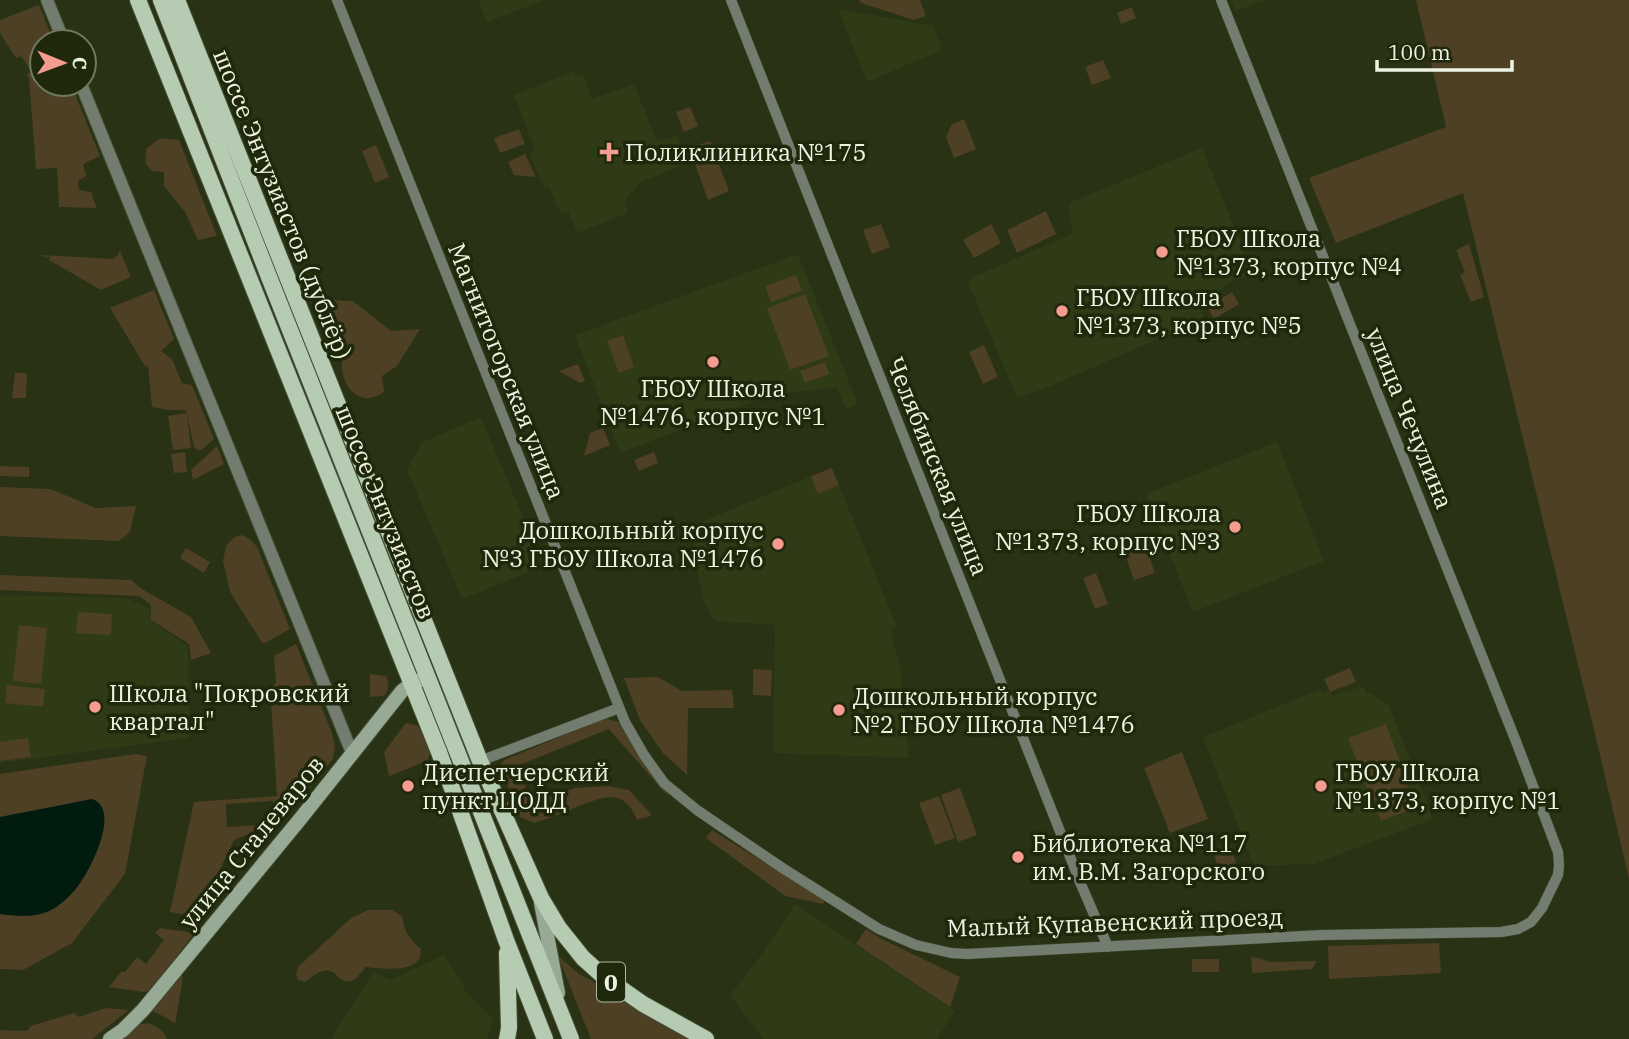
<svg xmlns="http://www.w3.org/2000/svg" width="1629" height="1039" viewBox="0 0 1629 1039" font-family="'IBM Plex Serif',serif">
  <rect width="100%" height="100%" fill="#293215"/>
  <path fill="#2f3a16" d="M478 0H545L487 22Z
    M1231 0H1266L1235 11Z
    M838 9 933 26 942 50 867 82Z
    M574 71 576 76 583 74 592 99 634 84 657 141 677 136 682 148 686 149 690 161 687 163 641 182 625 200 628 213 577 233 568 211 560 213 549 186 544 188 529 153 535 150 514 95Z
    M1202 148 1253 274 1227 283 1201 309 1205 320 1156 340 1046 388 1017 398 968 282 971 278 1072 234 1069 203Z
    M798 254 858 404 846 409 837 388 772 394 623 452H620L575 335Z
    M481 417 538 553 537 569 462 599 407 470 421 443Z
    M1277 442 1324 561 1193 612 1146 494Z
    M811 476 818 493 839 485 897 627 890 630 900 666 909 758 773 753 775 625 715 621 712 618 702 596 690 527Z
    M0 595 126 598 148 608 150 611 151 621 188 646 190 735 188 738 0 763Z
    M1364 686 1366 694 1371 693 1389 705 1433 819 1314 864 1254 866 1203 737 1321 689 1323 693 1329 690 1332 696Z
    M795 904 955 1011 937 1039H763L730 995 756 962Z
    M444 955 464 984V990L493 1020 487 1039H331L373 972 391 980Z"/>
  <path fill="#4d4024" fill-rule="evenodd" d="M859 0H920L926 16 914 20 861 3Z
    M1416 0H1629V879L1594 730 1463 193 1336 243 1309 178 1446 127Z
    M39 5 54 42H42V78L38 80 35 83 43 89H49L51 94 62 90 60 84H71L100 156 83 164 86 176 78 181 79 190 91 192 97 208 59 207 57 168 36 169 29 78 27 75 31 71 21 56 16 58 0 33V20Z
    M1132 7 1136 18 1121 24 1117 13Z
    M1103 60 1111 78 1092 85 1085 67Z
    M690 107 698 126 684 132 676 112Z
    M964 119 976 149 954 158 946 137 952 124Z
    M519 129 525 144 500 153 494 138Z
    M160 138 179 140 217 236 198 240 185 212 164 186V172L152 171 145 163 146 149Z
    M710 141 729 191 708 200 689 148Z
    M376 145 389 177 375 183 362 151Z
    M525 154 536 177 514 175 508 162Z
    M1046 211 1056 234 1017 253 1007 230Z
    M881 224 890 247 872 254 863 230Z
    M991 224 1001 243 974 258 963 240Z
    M1469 244 1484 297 1471 302 1460 275 1465 272 1456 250Z
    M120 251 131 277 101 290 49 260 50 257 48 256 46 258 41 255 113 259 117 256Z
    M796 275 802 291 771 302 765 286Z
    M154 290 174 339 161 351 172 359 182 383 192 385 214 439 201 450H197L194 447 187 414 191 448 173 450 168 416 187 413 185 410H169L152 407 148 366H145L110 308Z
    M1232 292 1239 304 1214 319 1207 307Z
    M805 294 829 356 790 370 767 308Z
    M330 300 353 301 391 331 420 329 397 366 382 376 384 392C363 407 345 392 342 369 341 362 345 355 343 348 338 336 331 324 326 313Z
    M623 335 634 367 619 373 607 341Z
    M984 345 998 377 983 384 969 352Z
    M825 362 829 374 805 383 800 371Z
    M578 364 585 381 580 383 559 371Z
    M15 373H27L26 398H12Z
    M603 428 610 445 584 456 590 433Z
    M217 446 224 464 193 480 191 470Z
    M185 452 187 472 174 473 171 454Z
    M654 452 658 463 639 471 634 460Z
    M0 466 29 467V477L0 476Z
    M832 468 839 485 818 494 811 476Z
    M0 487 51 489 96 508 136 506 130 532 119 541 0 536Z
    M242 535 251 540 257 547 290 629 263 644 230 592 223 561 226 546 234 537Z
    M1142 536 1155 573 1134 580 1121 543Z
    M186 548 210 562 204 573 180 558Z
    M1096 573 1108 604 1095 609 1083 578Z
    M0 575 131 580 142 589 191 617 211 653 191 660 189 644 151 620V605L139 596 0 590Z
    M78 612 112 614 111 635 76 633Z
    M19 625 47 628 41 684 13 681Z
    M296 644 332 733 335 746 333 759 298 802 262 829 234 840 215 880 201 917 170 912 194 802 277 796 270 687 276 683 274 656ZM273 801 272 812 261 825 227 827 226 804Z
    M1350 668 1356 682 1330 692 1324 679Z
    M753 669 772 670 771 696 753 695Z
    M370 674 386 676C390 684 389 688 384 696L370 697Z
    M658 677 682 691 732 690 734 708H688L687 775 663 753 640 720 624 678Z
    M7 685 45 689 43 707 5 703Z
    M607 719 618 722 671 800 609 729 517 766 532 803 575 788 608 786 629 790 652 815 637 820C624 787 603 797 577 807 563 813 549 818 534 823L520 817 500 765 504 760 598 721Z
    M406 723 418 726 431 752 427 761 389 776 384 752Z
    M1386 724 1409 786 1372 801 1348 738Z
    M28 738 31 757 0 761V742Z
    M1182 752 1208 819 1170 833 1144 768Z
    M135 754 147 756 125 874 72 943 23 970 0 969V774Z
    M960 788 977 835 958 842 941 795Z
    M1408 791 1415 808 1381 821 1374 803Z
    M939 796 955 838 935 845 919 803Z
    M712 830 825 900 823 904 785 896 706 838Z
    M1231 844 1236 864 1218 869 1213 849Z
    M368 910H392L402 916C405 933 408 937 421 949 423 974 383 969 366 967 357 977 352 987 339 978 336 975 334 972 330 971 321 968 311 978 305 982L298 980 296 974 298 967 351 918Z
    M160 928 195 933 149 991 143 992 109 987 121 972H125L137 957 146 964 164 940 155 933Z
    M866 929 880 938 960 977 950 1007 856 944Z
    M1439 943 1441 973 1329 979 1328 946Z
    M558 956 579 974 698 1039H591Z
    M1251 957 1258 958 1270 962 1317 961 1312 969 1252 973Z
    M1192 959H1219V972H1192Z
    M180 974 182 975 183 978 175 1024 167 1018 152 1011V1009Z
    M105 1008 129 1010 92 1039H0V1030L27 1031 31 1026 74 1013 79 1017Z
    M147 1023C156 1025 164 1031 167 1039H121L140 1024Z"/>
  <path fill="#011b0f" d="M92 799C122 809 90 871 78 886 70 896 60 906 49 911 34 918 15 916 0 914V817Z"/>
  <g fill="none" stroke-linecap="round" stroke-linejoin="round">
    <defs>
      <path id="minor" d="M337 0 625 722 644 755 664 783 697 810 716 823 784 869 879 929 916 945 951 953 967 954 1247 939 1323 935 1501 932 1518 929 1531 922 1542 908 1558 875 1559 865 1558 852 1517 744 1221 0
        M731 0 1080 882 1108 947
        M480 761 619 708"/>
      <path id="tertiary" d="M47 0 64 42
        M81 84 352 753"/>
      <path id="secondary" d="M541 903 558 993
        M110 1039 123 1030 143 1010 301 818 402 691 411 684 420 680"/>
      <path id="primary" d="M138 0 439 752 506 940 545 1039
        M161 0 269 277 571 1039
        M177 0 480 761 541 898 559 928 583 958 603 976 643 1004 706 1039
        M507 1039 509 1028 507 953"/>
    </defs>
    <use href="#minor" stroke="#444d32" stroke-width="11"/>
    <use href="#tertiary" stroke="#444d32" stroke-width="14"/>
    <use href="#secondary" stroke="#444d32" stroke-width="16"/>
    <use href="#primary" stroke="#444d32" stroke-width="18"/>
    <use href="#minor" stroke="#727d70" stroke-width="10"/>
    <use href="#tertiary" stroke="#727d70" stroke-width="12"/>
    <use href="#secondary" stroke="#97aa96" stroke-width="14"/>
    <use href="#primary" stroke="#b5ccb2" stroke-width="16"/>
  </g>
  <g fill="#f59c90" stroke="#1f280b" stroke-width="2.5">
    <path d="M605.5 141.5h7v7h7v7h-7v7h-7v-7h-7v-7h7z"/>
    <circle cx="1162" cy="252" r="7"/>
    <circle cx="1062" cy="311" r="7"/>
    <circle cx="713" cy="362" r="7"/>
    <circle cx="1235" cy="527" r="7"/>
    <circle cx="778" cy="544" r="7"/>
    <circle cx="95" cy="707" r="7"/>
    <circle cx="839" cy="710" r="7"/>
    <circle cx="408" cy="786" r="7"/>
    <circle cx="1321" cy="786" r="7"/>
    <circle cx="1018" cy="857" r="7"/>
  </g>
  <g text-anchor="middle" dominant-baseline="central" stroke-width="7" stroke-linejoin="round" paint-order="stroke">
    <rect fill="#1f280b" stroke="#afb6a2" stroke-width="2" x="597" y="962.5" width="28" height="39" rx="5"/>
    <g font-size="23" font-weight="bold" fill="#edf3e2">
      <text x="611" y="982">0</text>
    </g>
    <g font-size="24" fill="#edf3e2" stroke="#1f280b" text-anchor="start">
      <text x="625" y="152">Поликлиника №175</text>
      <text x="1176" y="238">ГБОУ Школа<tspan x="1176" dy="28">№1373, корпус №4</tspan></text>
      <text x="1076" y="297">ГБОУ Школа<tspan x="1076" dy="28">№1373, корпус №5</tspan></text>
      <text x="713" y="388" text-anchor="middle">ГБОУ Школа<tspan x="713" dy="28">№1476, корпус №1</tspan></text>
      <text x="1221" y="513" text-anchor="end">ГБОУ Школа<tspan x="1221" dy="28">№1373, корпус №3</tspan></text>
      <text x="764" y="530" text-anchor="end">Дошкольный корпус<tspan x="764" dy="28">№3 ГБОУ Школа №1476</tspan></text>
      <text x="109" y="693">Школа "Покровский<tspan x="109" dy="28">квартал"</tspan></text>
      <text x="853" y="696">Дошкольный корпус<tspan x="853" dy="28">№2 ГБОУ Школа №1476</tspan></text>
      <text x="422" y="772">Диспетчерский<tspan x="422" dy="28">пункт ЦОДД</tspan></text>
      <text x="1335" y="772">ГБОУ Школа<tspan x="1335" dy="28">№1373, корпус №1</tspan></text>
      <text x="1032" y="843">Библиотека №117<tspan x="1032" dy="28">им. В.М. Загорского</tspan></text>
    </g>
    <g font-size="24" fill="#edf3e2" stroke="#1f280b">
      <text transform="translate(283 204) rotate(68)">шоссе Энтузиастов (дублёр)</text>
      <text transform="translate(507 371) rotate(68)">Магнитогорская улица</text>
      <text transform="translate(1410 418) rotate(68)">улица Чечулина</text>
      <text transform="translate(938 466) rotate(68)">Челябинская улица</text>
      <text transform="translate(386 512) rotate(68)">шоссе Энтузиастов</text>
      <text transform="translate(251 842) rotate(-51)">улица Сталеваров</text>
      <text transform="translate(1115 922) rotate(-2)">Малый Купавенский проезд</text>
    </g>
  </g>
  <g transform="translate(63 63) rotate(91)"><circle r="33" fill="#1f280b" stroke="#717961" stroke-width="2"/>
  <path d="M0-5L12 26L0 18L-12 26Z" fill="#f59c90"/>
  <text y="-10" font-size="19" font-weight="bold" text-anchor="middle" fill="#edf3e2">С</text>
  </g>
  <path d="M1377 60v10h135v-10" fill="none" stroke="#edf3e2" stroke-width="3.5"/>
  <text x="1388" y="60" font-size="21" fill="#edf3e2" stroke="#1f280b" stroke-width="5" paint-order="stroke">100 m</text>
</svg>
